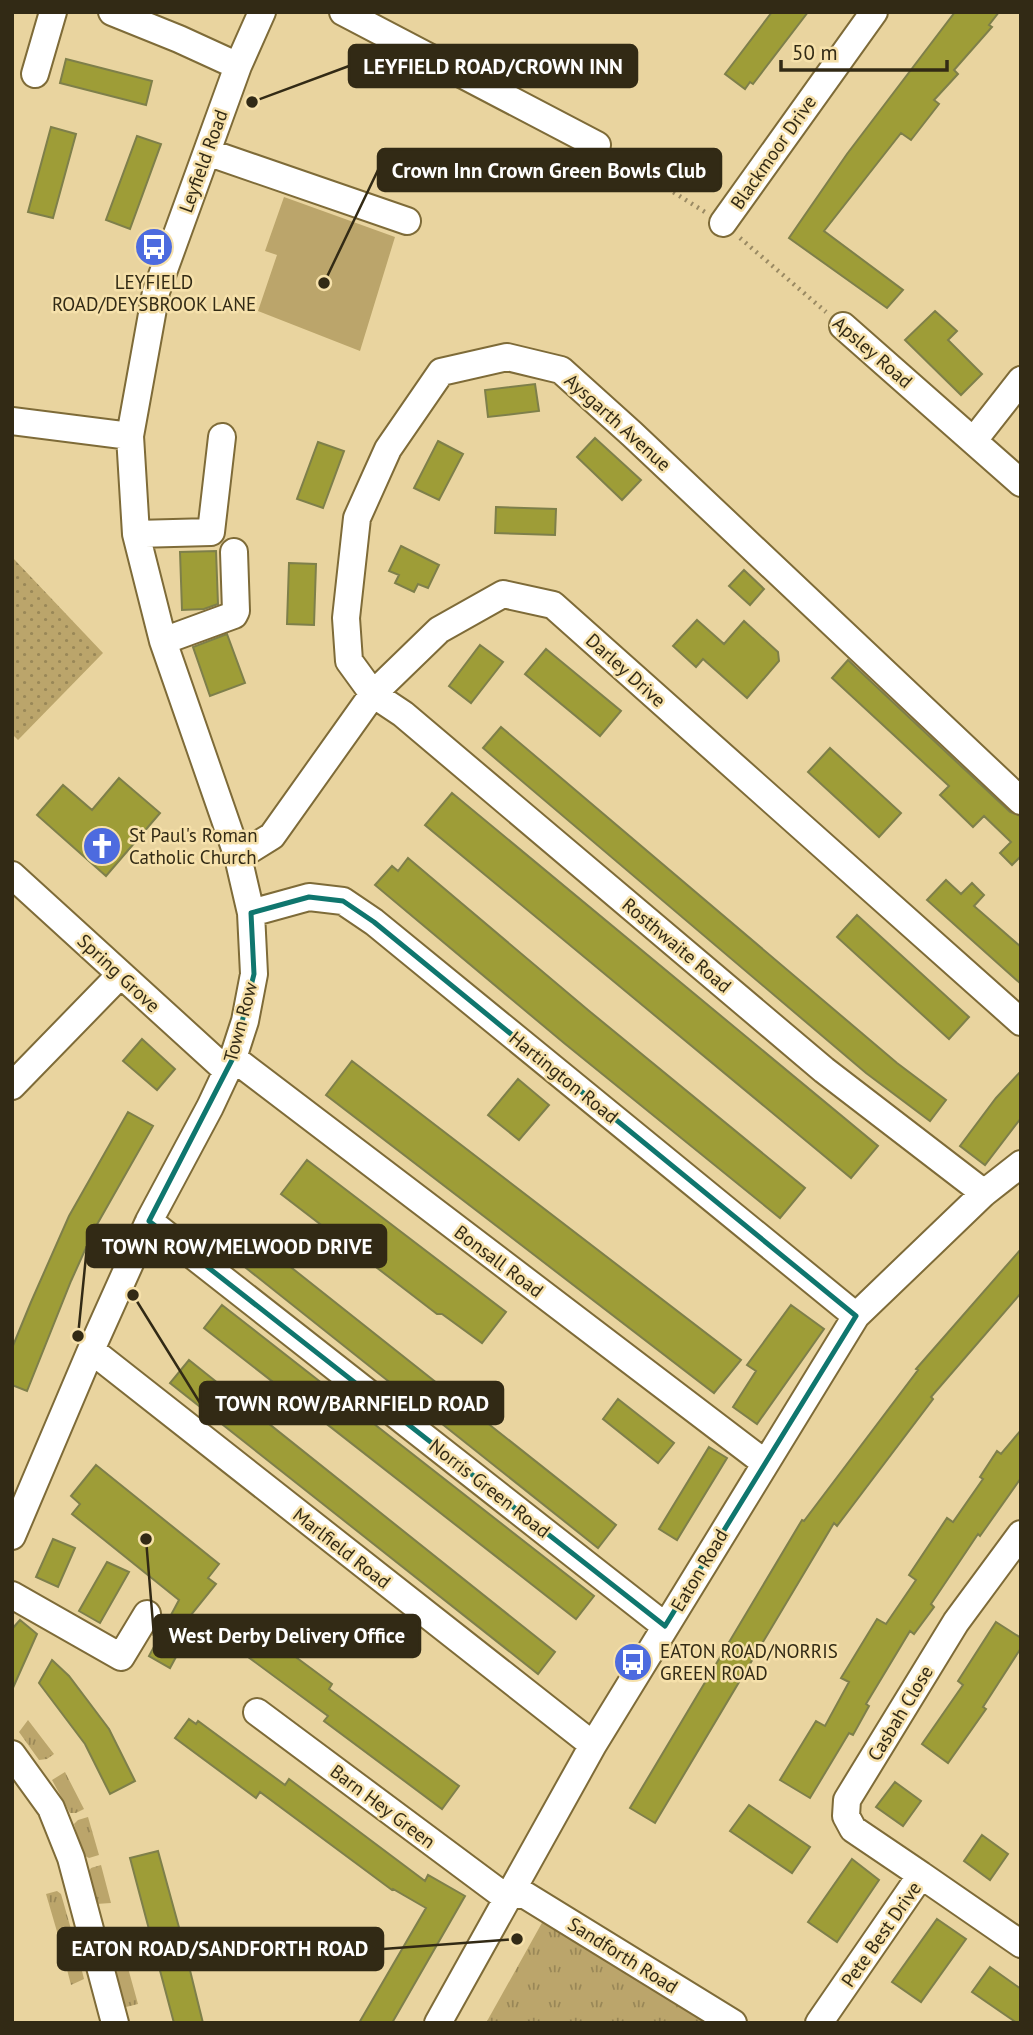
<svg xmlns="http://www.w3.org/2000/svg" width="1033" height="2035" viewBox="0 0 1033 2035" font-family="'PT Sans',sans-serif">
  <defs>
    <pattern id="grass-tufts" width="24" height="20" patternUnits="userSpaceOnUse" patternTransform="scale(1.75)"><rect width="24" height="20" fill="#bba56b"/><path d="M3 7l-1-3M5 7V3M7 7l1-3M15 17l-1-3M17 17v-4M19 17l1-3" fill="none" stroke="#998757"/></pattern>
    <pattern id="garden-dots" width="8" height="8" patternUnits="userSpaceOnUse" patternTransform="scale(1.75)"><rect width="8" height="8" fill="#bba56b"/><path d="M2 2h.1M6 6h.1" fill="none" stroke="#998757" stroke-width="1.8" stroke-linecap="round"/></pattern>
  </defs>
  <rect width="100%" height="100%" fill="#e9d49f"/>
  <path fill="url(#grass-tufts)" d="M28 1720 54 1754 47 1759 39 1760 19 1732Z
    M65 1772 84 1809 76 1813H70L52 1780Z
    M88 1817 99 1855 89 1858 83 1855 74 1824 78 1820Z
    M101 1865 111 1903 96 1904 88 1873 91 1868Z
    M57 1891 61 1894 71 1929 67 1933 58 1935 46 1894Z
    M543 1921 717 2023H486Z
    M72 1948 77 1951 84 1979 71 1985 62 1950Z
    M128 1968 138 2004 126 2007 122 2004 114 1974 117 1971Z"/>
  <path fill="url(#garden-dots)" d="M12 557 103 653 18 740 12 734Z"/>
  <path fill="#bba56b" d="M284 197 395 237 360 351 258 311 277 255 265 251Z"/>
  <path fill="#9e9d37" stroke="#7e7f4a" stroke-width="2" d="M772 12H808L753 84 750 82 745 89 725 74Z
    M955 12H999L989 25 992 27 954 70 958 74 934 100 939 104 911 140 901 133 824 231 903 290 887 308 789 238 847 154Z
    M66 59 152 81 146 105 60 83Z
    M51 127 76 134 53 218 28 212Z
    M137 136 161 144 130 229 106 220Z
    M935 311 957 331 948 340 982 374 961 395 905 340Z
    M535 384 539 411 488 417 485 390Z
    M595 438 641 480 622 500 577 457Z
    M438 441 463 454 439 500 414 488Z
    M318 442 344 451 323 508 297 499Z
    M496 507 556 509 555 535 495 533Z
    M401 546 439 565 428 588 418 584 414 592 395 583 399 575 389 571Z
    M216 551 218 604 204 609 182 610 180 552Z
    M289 563 316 564 314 625 287 624Z
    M744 570 764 589 750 605 729 586Z
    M697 620 724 644 744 621 778 652 779 661 747 698 703 659 696 667 673 646Z
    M227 634 245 683 210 696 193 647Z
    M480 645 503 662 471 703 449 686Z
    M546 649 621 711 600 736 525 674Z
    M848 660 1010 812 1021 816V856L1012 865 1000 853 1011 842 984 816 973 827 940 795 949 786 832 678Z
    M501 727 897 1063 946 1100 930 1121 866 1073 483 748Z
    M830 748 901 813 879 837 808 772Z
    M119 778 160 813 106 876 37 815 63 785 92 810Z
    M452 793 878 1146 851 1178 425 825Z
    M408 858 588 1010 805 1188 780 1218 564 1043 375 885 392 866 398 871Z
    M946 880 961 894 972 883 984 895 974 906 1021 947V984L927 900Z
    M857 915 969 1017 949 1039 837 937Z
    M142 1039 175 1069 157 1090 123 1061Z
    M352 1061 741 1360 714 1393 326 1095Z
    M1021 1071V1118L985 1165 960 1146 996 1098Z
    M518 1079 549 1105 519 1140 488 1115Z
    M128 1112 153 1126 95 1228 71 1281 27 1391 12 1385V1348L31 1302 69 1216Z
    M307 1160 506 1312 482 1343 442 1314H437L281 1194Z
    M249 1234 616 1525 598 1548 231 1256Z
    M1021 1249V1293L931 1397 933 1399 837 1526 834 1523 655 1823 630 1808 802 1520 804 1521 918 1370 916 1369Z
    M222 1305 594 1596 576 1619 204 1328Z
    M791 1305 824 1329 757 1424 733 1407 756 1371 747 1365Z
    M189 1360 555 1652 538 1674 170 1383Z
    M618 1399 674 1443 658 1463 603 1419Z
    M1021 1430V1478L980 1536 978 1534 931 1604 934 1607 914 1634 910 1631 866 1704 869 1706 853 1735 849 1733 810 1798 780 1780 816 1721 825 1726 849 1682 841 1678 877 1619 886 1624 916 1580 909 1575 947 1518 953 1522 983 1479 980 1477 997 1451 1001 1454Z
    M709 1447 727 1458 677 1540 659 1529Z
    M96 1465 219 1564 208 1578 216 1584 182 1626 190 1631 170 1668 149 1656 179 1600 72 1514 80 1504 71 1496Z
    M53 1539 75 1548 58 1587 36 1577Z
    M107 1562 129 1572 100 1623 79 1611Z
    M20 1620 37 1634 12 1690V1629Z
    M996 1622 1021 1638V1648L983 1707 986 1709 948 1763 922 1744 963 1685 958 1681Z
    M262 1632 332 1684 329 1689 459 1786 442 1809 324 1721 328 1716 244 1654Z
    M52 1660 69 1676 109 1729 135 1781 110 1794 85 1744 39 1683Z
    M189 1719 196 1724 198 1721 285 1785 289 1779 425 1881 428 1875 465 1896 392 2023H359L426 1908 393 1889 392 1890 260 1792 256 1798 175 1738Z
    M895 1782 921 1801 903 1826 876 1807Z
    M749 1805 810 1847 792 1873 730 1831Z
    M982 1835 1008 1854 990 1880 964 1861Z
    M158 1851 183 1942 203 2023H174L130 1858Z
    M852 1859 879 1880 837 1942 808 1922Z
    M937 1919 966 1939 921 2002 892 1982Z
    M990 1967 1021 1989V2023H1017L972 1992Z"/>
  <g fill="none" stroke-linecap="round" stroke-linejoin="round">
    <defs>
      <path id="minor" d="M112 12 179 39 238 66
        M343 12 597 145
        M35 74 53 12
        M207 152 407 221
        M723 223 874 12
        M843 326 1021 483
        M12 421 130 436
        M974 440 1021 380
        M136 534 211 532 222 437
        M163 641 234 615 236 611 234 552
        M238 857 272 836 373 694 439 630 503 594 553 605 1021 1022
        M12 875 227 1071
        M251 913 309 897 343 901 374 922 856 1316
        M233 1058 765 1463
        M12 1086 120 975
        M984 1193 824 1070 403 714 373 694 349 661 346 618 357 518 388 449 441 372 507 357 561 370 632 434 1021 801
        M149 1221 665 1626
        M91 1350 593 1745
        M12 1536 91 1350 149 1221 210 1107 233 1058 245 1021 254 974 251 913 238 857 163 641 136 534 130 436 156 292 238 66 262 12
        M12 1595 121 1657 147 1614
        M257 1712 500 1893 525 1895 733 2023
        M12 1754 51 1808 71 1858 115 2023
        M921 1875 853 1829 846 1816 847 1800 956 1622 1021 1534
        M438 2023 593 1745 856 1316 984 1193 1021 1164
        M819 2023 921 1875 1021 1944"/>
    </defs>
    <use href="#minor" stroke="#7e6b38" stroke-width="30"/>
    <path stroke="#9a8a63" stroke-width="4.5" stroke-dasharray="2 5" stroke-linecap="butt" d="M614 155 705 212
      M740 238 826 312"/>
    <use href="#minor" stroke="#fff" stroke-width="26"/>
  </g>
  <path fill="none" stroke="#0f766e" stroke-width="5" stroke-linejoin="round" d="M309 897 343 901 374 922 856 1316 665 1626 149 1221 233 1058 254 974 251 913Z"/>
  <defs>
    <symbol id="bus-disc" viewBox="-11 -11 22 22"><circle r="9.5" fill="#4d6bdf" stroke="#f6e1ab"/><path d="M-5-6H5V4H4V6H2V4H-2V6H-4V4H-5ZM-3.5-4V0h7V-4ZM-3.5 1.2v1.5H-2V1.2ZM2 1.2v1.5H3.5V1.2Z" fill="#fff"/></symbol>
    <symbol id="church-disc" viewBox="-11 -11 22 22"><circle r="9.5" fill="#4d6bdf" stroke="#f6e1ab"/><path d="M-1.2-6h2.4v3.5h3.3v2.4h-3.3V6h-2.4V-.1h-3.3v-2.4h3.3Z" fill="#fff"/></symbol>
  </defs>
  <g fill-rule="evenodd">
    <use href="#bus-disc" x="132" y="225" width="44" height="44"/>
    <use href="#church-disc" x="80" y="824" width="44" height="44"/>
    <use href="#bus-disc" x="611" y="1640" width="44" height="44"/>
  </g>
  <g text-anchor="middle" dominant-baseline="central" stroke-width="5" stroke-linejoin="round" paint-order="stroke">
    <g font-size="19" fill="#322a15" stroke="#f6e1ab">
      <text transform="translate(773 152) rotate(-55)">Blackmoor Drive</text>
      <text transform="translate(203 161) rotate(-70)">Leyfield Road</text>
      <text transform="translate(873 352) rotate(41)">Apsley Road</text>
      <text transform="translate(618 422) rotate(42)">Aysgarth Avenue</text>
      <text transform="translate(626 670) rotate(42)">Darley Drive</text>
      <text transform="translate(677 945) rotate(40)">Rosthwaite Road</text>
      <text transform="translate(119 973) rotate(43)">Spring Grove</text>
      <text transform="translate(240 1022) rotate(-75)">Town Row</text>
      <text transform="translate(564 1077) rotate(39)">Hartington Road</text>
      <text transform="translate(499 1261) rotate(37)">Bonsall Road</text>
      <text transform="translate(490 1488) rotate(38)">Norris Green Road</text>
      <text transform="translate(342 1548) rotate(38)">Marlfield Road</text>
      <text transform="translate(699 1570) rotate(-59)">Eaton Road</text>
      <text transform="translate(900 1713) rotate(-59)">Casbah Close</text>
      <text transform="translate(383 1806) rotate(37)">Barn Hey Green</text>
      <text transform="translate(881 1934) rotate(-55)">Pete Best Drive</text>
      <text transform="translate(623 1955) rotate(32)">Sandforth Road</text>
    </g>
    <g font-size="19" fill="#322a15" stroke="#f6e1ab" text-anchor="start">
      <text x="154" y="282" text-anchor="middle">LEYFIELD<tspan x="154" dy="22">ROAD/DEYSBROOK LANE</tspan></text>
      <text x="129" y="835">St Paul's Roman<tspan x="129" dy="22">Catholic Church</tspan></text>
      <text x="660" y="1651">EATON ROAD/NORRIS<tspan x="660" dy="22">GREEN ROAD</tspan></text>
    </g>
  </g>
  <path fill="none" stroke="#322a15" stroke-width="2.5" d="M252 102L349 66M324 283L378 170M78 1336L87 1246M133 1295L200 1403M146 1539L154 1636M517 1939L383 1949"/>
  <g fill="#322a15" stroke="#f6e1ab" stroke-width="2.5">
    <circle cx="252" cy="102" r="7"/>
    <circle cx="324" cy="283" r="7"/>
    <circle cx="78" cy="1336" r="7"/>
    <circle cx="133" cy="1295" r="7"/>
    <circle cx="146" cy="1539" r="7"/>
    <circle cx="517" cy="1939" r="7"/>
  </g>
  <g fill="#322a15" stroke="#322a15" stroke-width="2.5">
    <rect x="349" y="45" width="288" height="42" rx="7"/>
    <rect x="378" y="149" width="343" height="42" rx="7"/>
    <rect x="87" y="1225" width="299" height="42" rx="7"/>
    <rect x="200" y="1382" width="303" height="42" rx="7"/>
    <rect x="154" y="1615" width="266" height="42" rx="7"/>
    <rect x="58" y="1928" width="325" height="42" rx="7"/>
  </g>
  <g font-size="21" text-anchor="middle" font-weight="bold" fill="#fff">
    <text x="493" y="74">LEYFIELD ROAD/CROWN INN</text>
    <text x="549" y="178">Crown Inn Crown Green Bowls Club</text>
    <text x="237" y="1254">TOWN ROW/MELWOOD DRIVE</text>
    <text x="352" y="1411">TOWN ROW/BARNFIELD ROAD</text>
    <text x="287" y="1643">West Derby Delivery Office</text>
    <text x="220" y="1956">EATON ROAD/SANDFORTH ROAD</text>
  </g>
  <rect width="1033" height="2035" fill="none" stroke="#322a15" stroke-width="28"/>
  <path d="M781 60v10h166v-10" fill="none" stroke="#322a15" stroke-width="3.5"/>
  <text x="792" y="60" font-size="21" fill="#322a15" stroke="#f6e1ab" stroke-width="5" paint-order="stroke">50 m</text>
</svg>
